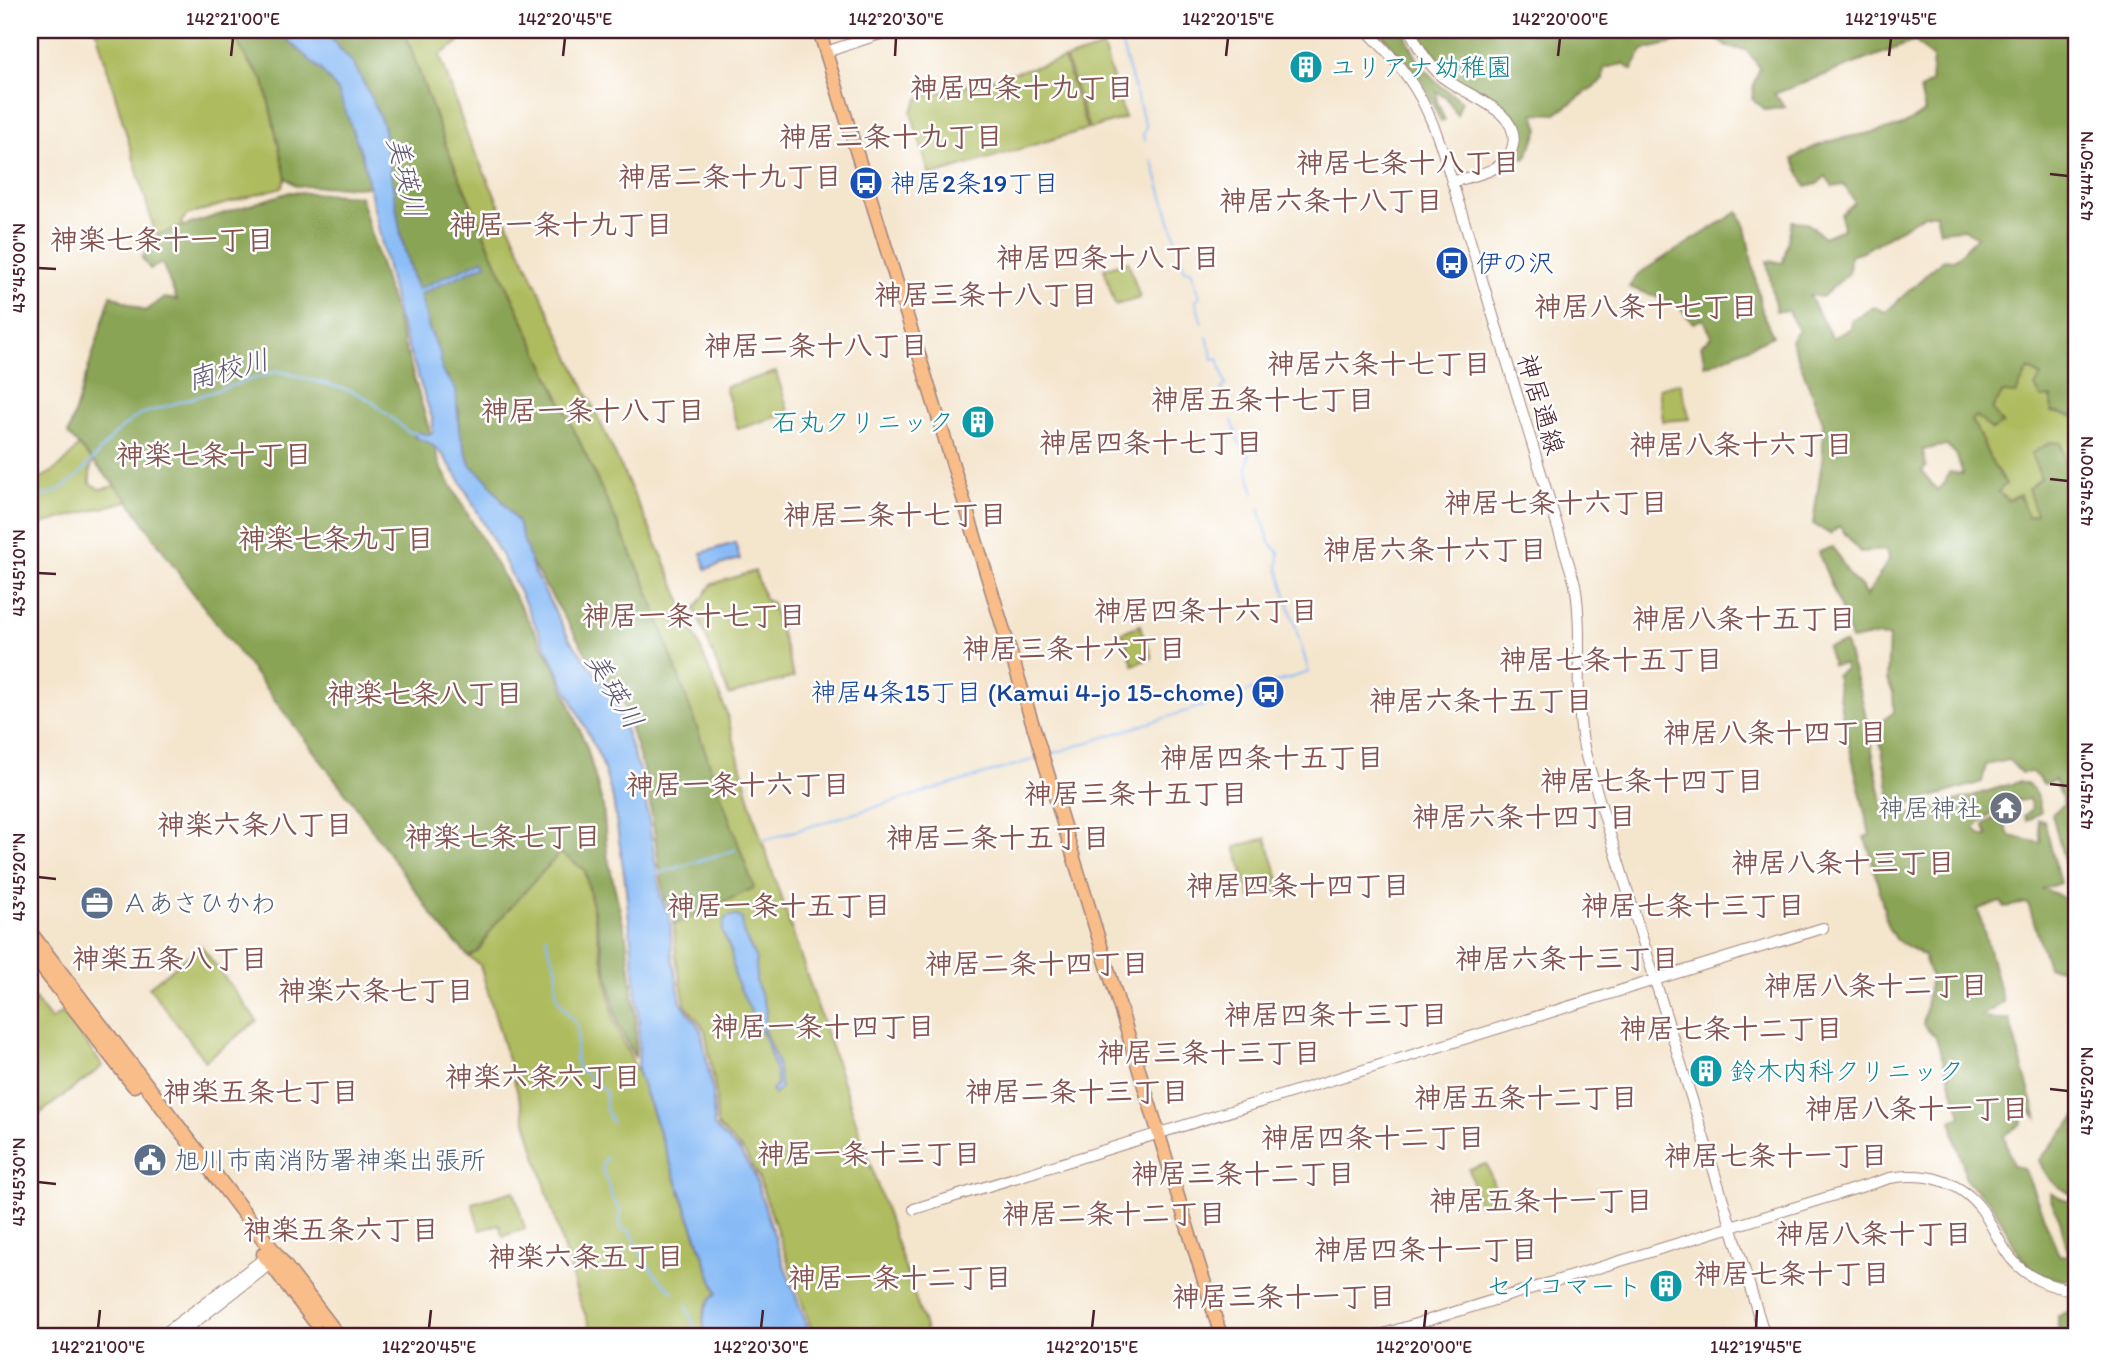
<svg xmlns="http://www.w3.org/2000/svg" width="2106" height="1366" viewBox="0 0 2106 1366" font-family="Itim,'Klee One',sans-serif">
  <rect width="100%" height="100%" fill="#fff"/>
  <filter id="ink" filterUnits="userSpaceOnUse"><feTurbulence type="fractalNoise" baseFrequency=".0143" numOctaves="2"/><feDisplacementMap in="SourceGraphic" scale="14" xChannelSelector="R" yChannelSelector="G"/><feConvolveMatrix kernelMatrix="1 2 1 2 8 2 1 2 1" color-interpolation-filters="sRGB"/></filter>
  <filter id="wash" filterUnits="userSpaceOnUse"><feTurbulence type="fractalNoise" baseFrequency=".00686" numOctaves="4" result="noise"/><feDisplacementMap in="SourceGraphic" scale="28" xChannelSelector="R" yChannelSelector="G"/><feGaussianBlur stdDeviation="1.57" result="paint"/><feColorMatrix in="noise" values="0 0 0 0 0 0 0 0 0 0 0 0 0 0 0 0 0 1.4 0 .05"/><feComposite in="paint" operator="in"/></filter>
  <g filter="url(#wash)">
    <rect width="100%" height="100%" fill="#f4e5cd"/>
    <path fill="#aebc5e" stroke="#7c6e44" stroke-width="2" d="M96 30H231L247 60 264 81 286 178 282 187 187 215 181 222 199 262 259 327 261 354 259 364 254 372 241 379C220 385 199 391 178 397 165 401 150 404 137 410 108 422 88 452 90 483L99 489C132 484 166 475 198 465 212 460 229 450 244 449 282 447 336 486 353 519 360 531 362 547 365 560L370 563C384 555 392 546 409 547L443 586 450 600 455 628C449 634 447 640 442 647 433 658 413 660 401 664L487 913 497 922 560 852 585 870 615 1024 638 1073 717 1294C702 1304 701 1320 706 1336H594L578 1297 480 965 469 957 481 946 458 901 374 656 360 630 362 619 353 596 352 578 344 567 331 532 332 521 329 516 285 479 245 470 30 527V482C60 473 84 447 90 417L158 384 173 382 185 375 193 377 200 369 211 362 214 344 200 331 176 272 156 235Z
      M404 30H463L459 42 440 55 467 135 665 562 726 711 756 823 928 1336H814L758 1176 744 1152 717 1125 716 1093 705 1030 685 1004 676 957 674 925 753 888 646 585 496 262 446 146Z
      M1103 47 1125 118 1089 129 1066 59Z
      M1064 59 1087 129 930 176 911 112 919 98Z
      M1128 261 1140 298 1115 305 1104 269Z
      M2028 368C2046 379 2053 391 2051 412L2076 417V476L2066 468 2031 454 2042 478 2037 514 2027 517 1997 491 2006 484 1993 465 1972 420 1976 416 2002 424 1992 409 2003 393Z
      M776 372 789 413 738 429 725 387Z
      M1680 383 1690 419 1663 421 1659 388Z
      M755 571 765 600 772 603 794 677 729 695 695 609 712 584Z
      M1140 625 1152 658 1133 665 1122 632Z
      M1266 838 1282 889 1251 898 1235 847Z
      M201 946 257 1021 205 1061 149 987Z
      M35 999 51 1020 62 1012 103 1066 30 1121V1003Z
      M1487 1164 1498 1199 1479 1205 1469 1169Z
      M514 1191 525 1229 503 1236 499 1224 480 1230 472 1203Z"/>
    <path fill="#8aa455" stroke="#6a6240" stroke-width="2" fill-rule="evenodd" d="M231 30H276C296 48 326 68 339 92 354 121 362 156 370 187L296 186 286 178 264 81 247 60Z
      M323 30H404L446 146 496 262 646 585 754 888 674 925V915L664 898 647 783 621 696 589 658 528 557 518 523 487 480 470 465 459 430V411L448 377 442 372 440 354 429 329 401 236 383 125 370 95 353 64Z
      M1378 30H1403L1420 65 1442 87 1462 101 1457 115 1446 97 1437 92V102L1445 120 1441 122 1421 79Z
      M1420 30H1677L1682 41 1642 50 1632 70 1623 64 1604 68 1603 80 1556 114 1534 113 1539 130 1525 159 1515 157 1522 139 1510 111 1453 75 1424 41Z
      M1703 30H1716L1720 35 1729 33 1735 38 1749 36V30H1773L1770 38 1784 30H2076V417L2051 412 2052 397 2041 398 2035 387 2041 376 2028 369 2016 394 2003 393 1992 409 2002 424 1992 430 1976 416 1972 420 1993 465 2006 484 1998 492 2008 501 2020 495 2027 517 2036 514 2028 489 2041 478 2031 454 2051 442 2061 443 2066 468 2076 476V893L2072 891 2052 814 2064 804 2055 780 2044 784 2032 772 2021 773 2009 760 1986 765 1982 782 1893 809 1877 725 1894 712 1893 693 1887 680 1889 637 1872 636 1851 640 1838 601 1818 552 1833 547 1851 578 1861 586 1866 597 1889 559 1887 550 1860 552 1839 526 1830 534 1813 524 1823 454V422L1791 340 1799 331 1788 311H1776L1767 261 1783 263 1792 221 1806 222 1824 237 1843 229 1841 214 1855 203 1844 185 1833 187 1826 176 1817 184 1806 187 1793 159C1829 134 1861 138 1900 126 1909 123 1917 116 1925 112L1920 90 1931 82 1933 58 1915 41 1774 94 1785 107 1766 110 1752 99 1754 82 1760 68 1746 50 1727 47ZM1925 214H1936L1940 231 1964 229 1977 237 1954 260 1943 259 1886 312 1874 307 1851 321 1852 328 1832 338 1809 295 1822 297 1849 273 1850 256 1867 249ZM1946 445 1956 454 1963 474 1949 472 1945 483 1937 490 1922 471 1926 467 1923 450Z
      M290 192 360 196 440 466 555 667 587 748 603 806 607 854 626 937 636 1020 635 1058 618 1024 585 870 560 853 497 922 478 951 469 957 441 927 354 804 184 581 129 501 68 434 111 295 145 311 164 298 177 300 162 263 150 269 142 258 156 235Z
      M1738 212 1745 227 1762 312 1773 336 1709 365H1705L1701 345 1712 336 1703 319 1693 323 1678 305 1629 287 1638 274Z
      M1845 643 1863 703 1885 818 1908 815 2018 782C2036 784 2037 795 2041 812L2027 821 2024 816 2032 809 2029 799 2018 801 2011 794 1975 828 1982 836H1988L1984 825 1994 818 2004 821 2009 836 2041 843 2038 820H2044L2060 883 2043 889 2062 896 2076 909V959L2071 961 2075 976 2068 980 2061 968 2048 967 2028 903 2005 907 2001 902 1978 909 2003 1002 1982 1016 1992 1019H2009L2037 1118 2028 1109 2021 1112 2022 1123 2004 1136 2013 1165 2025 1170 2059 1255 2069 1256 2060 1220 2051 1200 2050 1193 2076 1204V1280C2016 1283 2017 1239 1990 1202 1983 1193 1970 1188 1966 1179 1963 1172 1964 1164 1961 1157 1956 1145 1954 1134 1952 1121L1961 1115 1936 1038 1923 1024 1931 977 1924 956 1895 939 1888 927 1870 852 1864 837 1870 835 1842 714 1836 675 1845 669V664L1832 665 1827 647Z
      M2076 1117V1196C2058 1189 2046 1179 2039 1160Z
      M2076 1298V1336H2050L2058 1331V1316L2073 1310 2070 1301Z"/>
    <path fill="#88bbf6" stroke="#696d90" stroke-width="2" d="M276 30H323L353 63 370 95 383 125 401 236 412 276 418 289 484 259 486 264 420 294 429 329 440 354 442 371 456 389 459 430 470 465 487 480 518 523 534 572 569 638 615 700 642 779 661 898 670 917 672 956 681 1002 701 1030 713 1092 714 1126 740 1152 754 1174 783 1262 811 1336H729L726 1334 721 1336H706C701 1319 703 1304 717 1293L638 1073 639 1021 625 880 613 799 601 760 506 564 461 482 443 455 430 443 414 437 418 432 427 435 433 432V421L398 317 363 158 338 91 321 70Z
      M735 543 740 559 706 569 701 553Z
      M730 916H738L742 919 743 932 756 959V981L766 1010 764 1030 777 1062 781 1088 774 1095 771 1090 777 1085C778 1074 766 1040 761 1030 759 1025 754 1021 750 1017L752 1014 735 978 731 951 722 931 725 918Z"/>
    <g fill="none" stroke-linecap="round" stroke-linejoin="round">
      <path stroke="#88bbf6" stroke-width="2" d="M1112 30 1119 36 1146 127 1143 134 1145 141
        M1152 160 1185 270H1191L1200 297 1195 300 1202 323
        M1207 337 1213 359 1218 358 1226 385 1221 389 1229 410
        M1232 420 1239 443 1249 454 1247 469 1254 493
        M30 500 53 493 65 486 81 473 116 433 138 415 278 371 352 391 370 400 407 431 418 434
        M1048 755 1309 672 1278 568 1279 553 1269 541 1259 508
        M765 840 1039 758
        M656 874 735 850
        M546 936 548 947 557 968 556 989 558 999 577 1026 578 1036 575 1059 579 1069 606 1092V1109L612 1123
        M606 1157 601 1168 608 1182 612 1198 620 1209V1224L623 1230 631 1232C642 1258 651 1273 673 1292
        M686 1304 698 1336"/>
    </g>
  </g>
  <g filter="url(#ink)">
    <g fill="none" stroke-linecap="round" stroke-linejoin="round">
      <defs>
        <path id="minor" d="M1366 30C1407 70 1425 97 1443 152L1575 584C1585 643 1571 702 1587 760L1765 1336
          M1410 30C1417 46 1427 62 1440 75 1462 95 1521 109 1513 145 1508 172 1474 175 1452 182
          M826 52 892 30
          M914 1209 1823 928
          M161 1336 266 1257 272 1256
          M177 1336 259 1273 274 1259
          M1377 1336 1890 1178C1925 1172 1960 1180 1982 1210 1992 1225 1999 1243 2010 1257 2026 1278 2051 1288 2076 1290"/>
        <path id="major" d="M819 30 1221 1336"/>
        <path id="highway" d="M30 933 338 1336
          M30 951 134 1085
          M264 1254 315 1321"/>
      </defs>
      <use href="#minor" stroke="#9f827c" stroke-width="12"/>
      <use href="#major" stroke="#9f827c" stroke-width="15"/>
      <use href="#highway" stroke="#9f827c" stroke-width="17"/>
      <use href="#minor" stroke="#fff" stroke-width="10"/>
      <use href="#major" stroke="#f8bd89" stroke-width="12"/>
      <use href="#highway" stroke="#f8bd89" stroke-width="14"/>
    </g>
  </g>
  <path fill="none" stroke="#4a1f2b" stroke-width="2.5" d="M231 56 233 38M563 56 565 38M895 56 896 38M1226 56 1228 38M1558 56 1560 38M1889 56 1891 38M2050 174 2068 176M38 268 56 269M2050 479 2068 481M38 573 56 574M2050 784 2068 786M38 877 56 879M2050 1089 2068 1091M38 1182 56 1184M98 1328 100 1310M429 1328 431 1310M761 1328 763 1310M1092 1328 1094 1310M1424 1328 1426 1310M1756 1328 1757 1310"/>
  <defs>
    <symbol id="building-disc" viewBox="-11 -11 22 22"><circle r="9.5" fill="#0f9aa8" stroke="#fff"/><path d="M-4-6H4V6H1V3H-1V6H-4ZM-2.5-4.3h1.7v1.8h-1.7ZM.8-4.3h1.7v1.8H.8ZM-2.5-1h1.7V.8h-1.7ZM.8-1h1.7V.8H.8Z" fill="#fff"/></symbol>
    <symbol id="bus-disc" viewBox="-11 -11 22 22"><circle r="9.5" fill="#1a4fb4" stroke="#fff"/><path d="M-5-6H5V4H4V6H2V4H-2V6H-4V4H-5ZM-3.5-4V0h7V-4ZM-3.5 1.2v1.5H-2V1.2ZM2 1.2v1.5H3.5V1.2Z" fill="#fff"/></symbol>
    <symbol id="temple-disc" viewBox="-11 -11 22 22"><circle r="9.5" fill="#6b7280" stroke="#fff"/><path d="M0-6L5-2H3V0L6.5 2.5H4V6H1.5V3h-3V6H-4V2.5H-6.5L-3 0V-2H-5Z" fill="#fff"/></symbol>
    <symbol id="office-disc" viewBox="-11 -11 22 22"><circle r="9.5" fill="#5c6f8a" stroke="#fff"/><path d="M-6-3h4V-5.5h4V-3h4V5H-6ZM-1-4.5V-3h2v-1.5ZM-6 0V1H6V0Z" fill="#fff"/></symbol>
    <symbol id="civic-disc" viewBox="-11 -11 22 22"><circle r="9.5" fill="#5c6f8a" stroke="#fff"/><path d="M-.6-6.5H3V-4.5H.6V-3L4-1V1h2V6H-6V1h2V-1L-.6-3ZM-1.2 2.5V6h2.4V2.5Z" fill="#fff"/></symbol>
  </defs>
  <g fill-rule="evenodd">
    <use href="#building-disc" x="1287" y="48" width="38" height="38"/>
    <use href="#bus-disc" x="847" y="164" width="38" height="38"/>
    <use href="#bus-disc" x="1433" y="244" width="38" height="38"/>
    <use href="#building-disc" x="959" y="403" width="38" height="38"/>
    <use href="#bus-disc" x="1249" y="673" width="38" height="38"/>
    <use href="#temple-disc" x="1987" y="789" width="38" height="38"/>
    <use href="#office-disc" x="78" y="884" width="38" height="38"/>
    <use href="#building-disc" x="1687" y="1052" width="38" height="38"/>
    <use href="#civic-disc" x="131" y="1141" width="38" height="38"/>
    <use href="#building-disc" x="1647" y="1267" width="38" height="38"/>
  </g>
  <g text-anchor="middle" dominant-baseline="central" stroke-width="5" stroke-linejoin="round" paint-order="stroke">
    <g font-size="26" fill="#0d838f" stroke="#fff" text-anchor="start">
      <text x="1330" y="67">ユリアナ幼稚園</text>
      <text x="954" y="422" text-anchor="end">石丸クリニック</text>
      <text x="1730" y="1071">鈴木内科クリニック</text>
      <text x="1642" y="1286" text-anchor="end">セイコマート</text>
    </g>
    <g font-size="26" fill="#164399" stroke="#fff" text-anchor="start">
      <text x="890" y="183">神居2条19丁目</text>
      <text x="1476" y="263">伊の沢</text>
      <text x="1244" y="692" text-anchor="end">神居4条15丁目 (Kamui 4-jo 15-chome)</text>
    </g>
    <g font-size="26" fill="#4a1f2b" stroke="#fff">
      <text transform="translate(1541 404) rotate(73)">神居通線</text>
    </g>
    <g font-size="26" fill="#5b616d" stroke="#fff" text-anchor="end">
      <text x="1982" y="808">神居神社</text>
    </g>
    <g font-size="26" fill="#4e5e75" stroke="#fff" text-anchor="start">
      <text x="122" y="903">Ａあさひかわ</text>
      <text x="174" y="1160">旭川市南消防署神楽出張所</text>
    </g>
    <g font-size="28" font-weight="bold" fill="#86524e" stroke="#fff">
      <text x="1022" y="87">神居四条十九丁目</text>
      <text x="891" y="136">神居三条十九丁目</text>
      <text x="1408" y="162">神居七条十八丁目</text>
      <text x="730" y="176">神居二条十九丁目</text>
      <text x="1331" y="200">神居六条十八丁目</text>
      <text x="561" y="224">神居一条十九丁目</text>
      <text x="162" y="239">神楽七条十一丁目</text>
      <text x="1108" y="257">神居四条十八丁目</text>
      <text x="986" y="294">神居三条十八丁目</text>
      <text x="1646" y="306">神居八条十七丁目</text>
      <text x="816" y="345">神居二条十八丁目</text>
      <text x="1379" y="363">神居六条十七丁目</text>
      <text x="1263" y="399">神居五条十七丁目</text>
      <text x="593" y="410">神居一条十八丁目</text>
      <text x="1151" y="442">神居四条十七丁目</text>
      <text x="1741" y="444">神居八条十六丁目</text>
      <text x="214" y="454">神楽七条十丁目</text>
      <text x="1556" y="502">神居七条十六丁目</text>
      <text x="895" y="514">神居二条十七丁目</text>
      <text x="336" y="538">神楽七条九丁目</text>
      <text x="1435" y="549">神居六条十六丁目</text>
      <text x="1206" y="610">神居四条十六丁目</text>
      <text x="694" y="615">神居一条十七丁目</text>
      <text x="1744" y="618">神居八条十五丁目</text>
      <text x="1074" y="648">神居三条十六丁目</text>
      <text x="1611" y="659">神居七条十五丁目</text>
      <text x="425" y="693">神楽七条八丁目</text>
      <text x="1481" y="700">神居六条十五丁目</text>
      <text x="1775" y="732">神居八条十四丁目</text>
      <text x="1272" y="757">神居四条十五丁目</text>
      <text x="1652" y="780">神居七条十四丁目</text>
      <text x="738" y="784">神居一条十六丁目</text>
      <text x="1136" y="793">神居三条十五丁目</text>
      <text x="1524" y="816">神居六条十四丁目</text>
      <text x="255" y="824">神楽六条八丁目</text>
      <text x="503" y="836">神楽七条七丁目</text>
      <text x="998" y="837">神居二条十五丁目</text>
      <text x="1843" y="862">神居八条十三丁目</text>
      <text x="1298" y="885">神居四条十四丁目</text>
      <text x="779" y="905">神居一条十五丁目</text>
      <text x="1693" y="905">神居七条十三丁目</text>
      <text x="170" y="958">神楽五条八丁目</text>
      <text x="1567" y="958">神居六条十三丁目</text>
      <text x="1037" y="963">神居二条十四丁目</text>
      <text x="1876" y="985">神居八条十二丁目</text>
      <text x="376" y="990">神楽六条七丁目</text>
      <text x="1336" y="1014">神居四条十三丁目</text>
      <text x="823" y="1026">神居一条十四丁目</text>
      <text x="1731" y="1028">神居七条十二丁目</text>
      <text x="1209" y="1052">神居三条十三丁目</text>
      <text x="543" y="1076">神楽六条六丁目</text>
      <text x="261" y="1091">神楽五条七丁目</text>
      <text x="1077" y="1091">神居二条十三丁目</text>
      <text x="1526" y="1097">神居五条十二丁目</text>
      <text x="1917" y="1108">神居八条十一丁目</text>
      <text x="1373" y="1137">神居四条十二丁目</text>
      <text x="869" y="1153">神居一条十三丁目</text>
      <text x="1776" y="1155">神居七条十一丁目</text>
      <text x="1243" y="1173">神居三条十二丁目</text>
      <text x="1541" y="1200">神居五条十一丁目</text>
      <text x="1114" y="1213">神居二条十二丁目</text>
      <text x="341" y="1229">神楽五条六丁目</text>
      <text x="1874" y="1233">神居八条十丁目</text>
      <text x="1426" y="1249">神居四条十一丁目</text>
      <text x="586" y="1256">神楽六条五丁目</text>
      <text x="1792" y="1273">神居七条十丁目</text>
      <text x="900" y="1277">神居一条十二丁目</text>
      <text x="1284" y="1296">神居三条十一丁目</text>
    </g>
    <g font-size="28" font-style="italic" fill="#605672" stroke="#fff">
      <text transform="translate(407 177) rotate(76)">美瑛川</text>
      <text transform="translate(228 369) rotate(-15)">南校川</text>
      <text transform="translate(615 690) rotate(59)">美瑛川</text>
    </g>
  </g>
  <rect width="2106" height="1366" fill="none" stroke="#fff" stroke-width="77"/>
  <rect x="38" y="38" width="2030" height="1290" fill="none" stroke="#4a1f2b" stroke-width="2.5"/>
  <g font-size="18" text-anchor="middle" fill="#4a1f2b">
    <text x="233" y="25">142°21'00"E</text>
    <text x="565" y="25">142°20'45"E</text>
    <text x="896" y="25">142°20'30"E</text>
    <text x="1228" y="25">142°20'15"E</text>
    <text x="1560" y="25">142°20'00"E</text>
    <text x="1891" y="25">142°19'45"E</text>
    <text transform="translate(2087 176) rotate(-90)" y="6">43°44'50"N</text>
    <text transform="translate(19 268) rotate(-90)" y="6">43°45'00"N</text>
    <text transform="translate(2087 481) rotate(-90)" y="6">43°45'00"N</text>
    <text transform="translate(19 573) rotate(-90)" y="6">43°45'10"N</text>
    <text transform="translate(2087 786) rotate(-90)" y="6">43°45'10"N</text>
    <text transform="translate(19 877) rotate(-90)" y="6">43°45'20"N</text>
    <text transform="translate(2087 1091) rotate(-90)" y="6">43°45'20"N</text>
    <text transform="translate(19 1182) rotate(-90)" y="6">43°45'30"N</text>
    <text x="98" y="1353">142°21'00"E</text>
    <text x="429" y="1353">142°20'45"E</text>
    <text x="761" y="1353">142°20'30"E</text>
    <text x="1092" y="1353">142°20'15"E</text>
    <text x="1424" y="1353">142°20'00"E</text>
    <text x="1756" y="1353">142°19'45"E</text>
  </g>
</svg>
